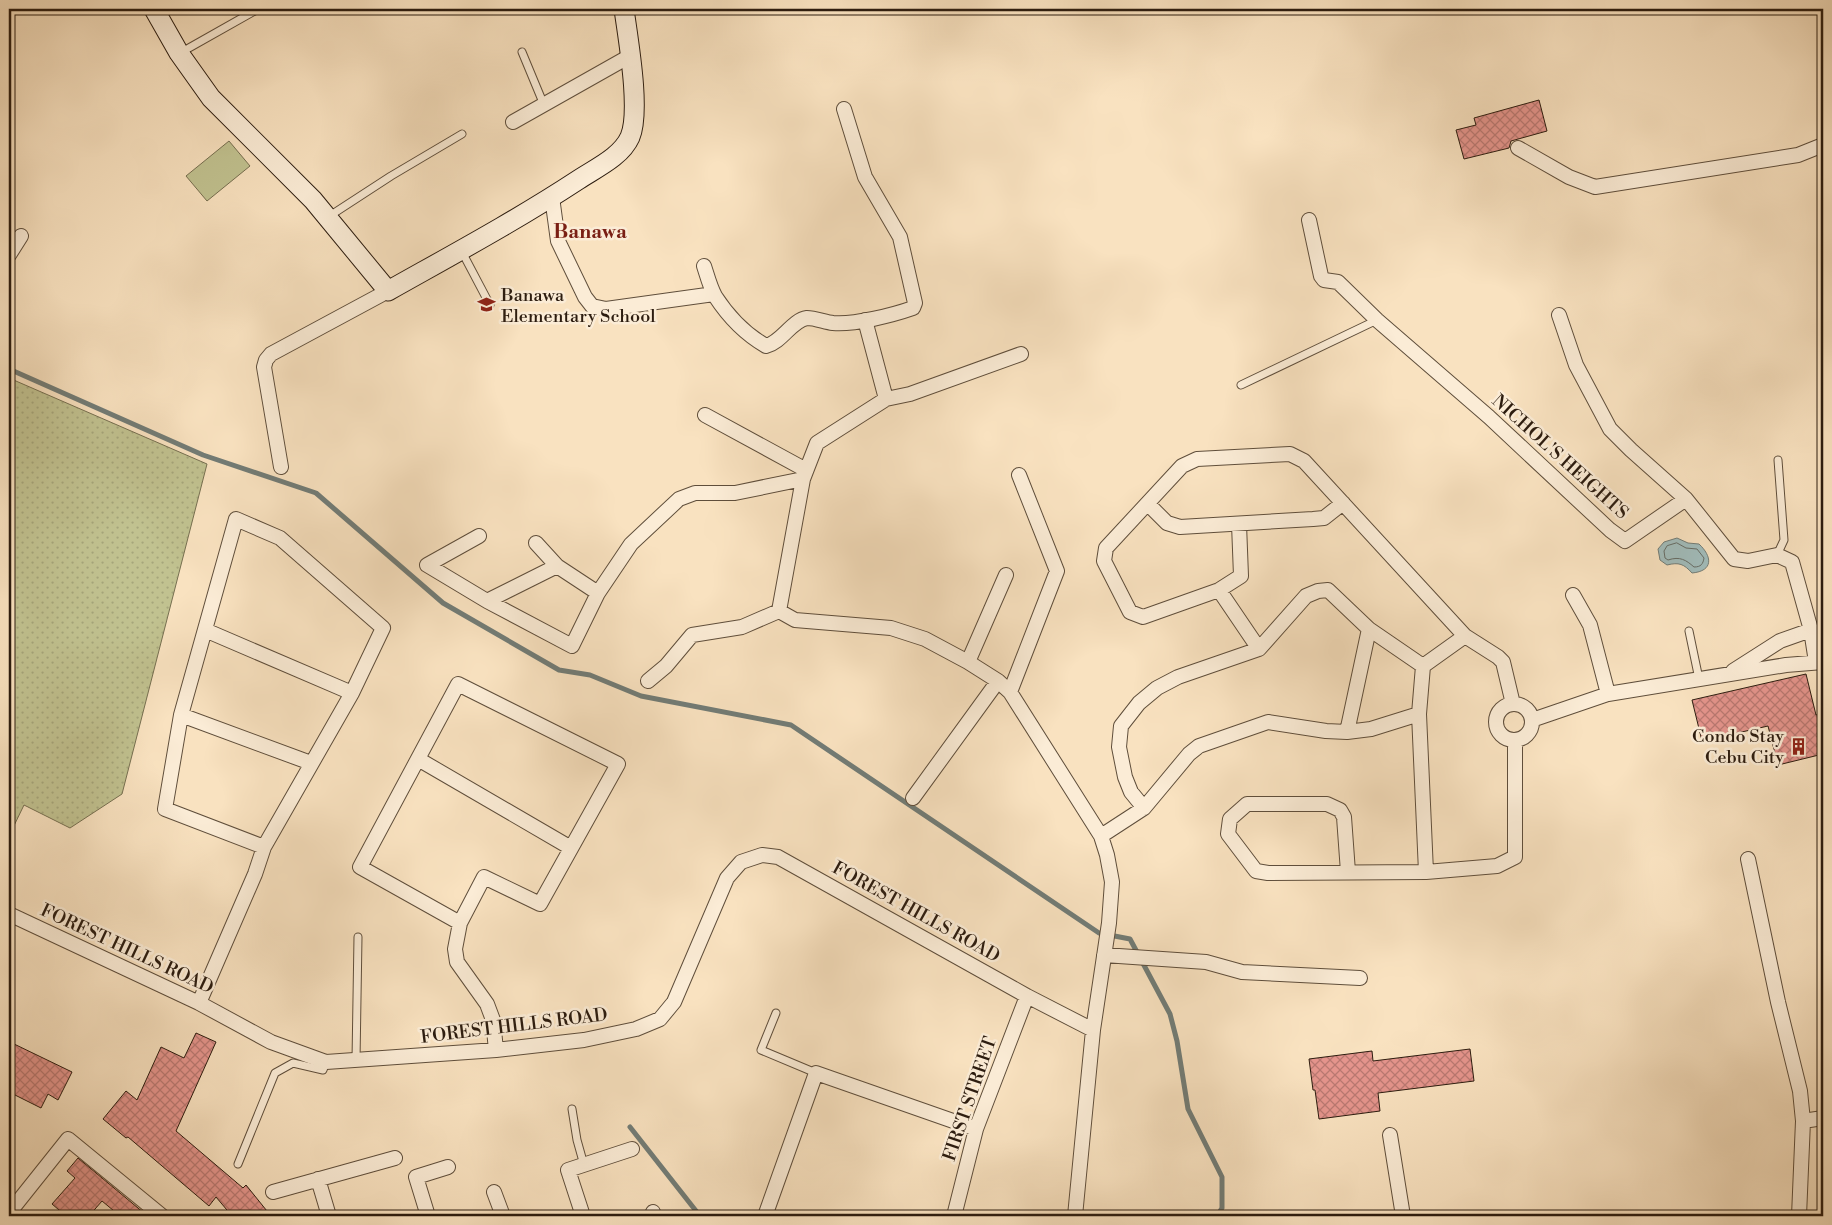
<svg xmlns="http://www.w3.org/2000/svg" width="1832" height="1225" viewBox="0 0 1832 1225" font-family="'Libre Bodoni',serif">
  <defs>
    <pattern id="grass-dots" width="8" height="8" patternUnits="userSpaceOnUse" patternTransform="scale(1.25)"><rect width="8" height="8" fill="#c1c290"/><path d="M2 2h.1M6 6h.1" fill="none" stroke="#a6a67b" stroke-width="1.8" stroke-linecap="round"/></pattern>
    <pattern id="building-cross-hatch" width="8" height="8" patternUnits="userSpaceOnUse" patternTransform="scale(1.25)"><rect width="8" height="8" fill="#e5958d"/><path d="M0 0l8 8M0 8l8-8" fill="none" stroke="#ba7972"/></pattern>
  </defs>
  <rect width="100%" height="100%" fill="#f9e2c0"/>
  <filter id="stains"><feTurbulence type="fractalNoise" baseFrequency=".004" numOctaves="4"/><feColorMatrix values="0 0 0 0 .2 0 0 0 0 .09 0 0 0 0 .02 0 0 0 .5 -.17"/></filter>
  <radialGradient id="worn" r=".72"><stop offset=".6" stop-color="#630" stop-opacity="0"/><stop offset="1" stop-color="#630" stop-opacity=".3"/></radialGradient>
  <path fill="url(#grass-dots)" stroke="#766f50" d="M9 378 207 464 122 794 70 828 24 805 9 836Z"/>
  <path fill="#c1c290" stroke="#766f50" d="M229 141 250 166 207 201 186 176Z"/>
  <path fill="#a1bcbb" stroke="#727c76" d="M1677 538 1688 543 1699 544C1712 556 1714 571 1692 573 1684 564 1679 562 1667 565L1660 560 1658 549 1664 542Z"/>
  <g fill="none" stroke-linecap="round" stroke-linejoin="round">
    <path stroke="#666c65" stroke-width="1" d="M1677 543 1686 548 1697 549 1704 558C1703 564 1701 567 1694 567 1686 560 1680 556 1668 560L1665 558 1664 551 1667 546Z"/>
    <path stroke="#727c76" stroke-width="5" d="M9 369 203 455 316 493 443 603 559 670 590 675 641 696 791 725 1099 933 1130 939 1170 1014 1177 1041 1188 1109 1222 1177V1208L1217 1216
      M630 1127 700 1216"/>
  </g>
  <path fill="url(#building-cross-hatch)" stroke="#2c1c0f" d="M1539 100 1547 131 1511 141 1509 148 1464 159 1456 130 1476 125 1474 118Z
    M1806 674 1816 715 1823 713V754L1778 765 1768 726 1702 741 1692 700Z
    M196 1033 216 1042 176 1131 243 1188 246 1185 271 1216H232L216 1197 209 1206 128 1137 126 1138 103 1119 126 1091 137 1100 161 1047 184 1058Z
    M12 1043 72 1072 58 1100 48 1094 41 1108 9 1092V1051Z
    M1470 1049 1474 1081 1378 1093 1380 1111 1319 1119 1315 1090H1313L1309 1059 1372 1051 1373 1061Z
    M78 1158 144 1213 148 1216H120L102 1201 89 1216H66L52 1204 75 1178 67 1171Z"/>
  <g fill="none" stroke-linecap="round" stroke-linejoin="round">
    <defs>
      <path id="lane" d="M522 52 544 105
        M180 53 258 9
        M328 217 391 176 462 134
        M461 250 490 305
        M1241 385 1377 320
        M1777 555 1784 540 1778 460
        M1689 631 1699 679
        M776 1013 761 1050 816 1073
        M356 1060 358 937
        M572 1109 577 1140 584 1165
        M238 1164 275 1073 293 1063 323 1070 326 1062"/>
      <path id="street" d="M513 122 630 56
        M1518 148 1569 177 1595 187 1798 155 1823 145
        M552 197 558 241 585 297 592 306 606 309 714 294
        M1309 220 1321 276 1324 280 1338 282 1377 320 1489 417 1610 530 1625 541 1686 499
        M9 255 21 236
        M704 266C707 275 710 287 715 296 728 316 745 334 766 346 782 342 792 320 807 318 815 318 825 322 833 323 854 325 893 315 913 308L915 303 900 237 865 177 844 109
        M1559 315 1576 365 1610 429 1631 450 1686 499 1734 559 1748 561 1777 555 1792 562 1811 630 1816 662
        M865 320 886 399
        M1021 354 910 394 886 399 817 443 803 479 779 611 795 620 891 628 925 639 968 662 998 681 1010 692 1101 836 1107 855 1112 882 1109 923 1093 1030 1075 1216
        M705 415 806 470
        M281 467 264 367 266 360 271 354 388 291
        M1148 504 1167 523 1180 527 1313 519 1324 518 1343 503
        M1239 524 1241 576 1219 590 1143 617 1130 612 1104 561 1106 548 1182 466 1197 459 1290 454 1304 461 1465 636 1498 657 1503 662 1513 704
        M479 536 427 565 487 601 572 646 598 593 631 544 679 499 695 493H735L803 479
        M536 543 557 566 598 593
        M1219 590 1259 649
        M1573 595 1590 625 1608 694
        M487 601 557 566
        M205 630 352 693
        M968 662 1006 575
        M1733 671 1780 641 1811 630
        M648 681 666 666 692 635 742 627 779 611
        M1010 692 1057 571 1019 475
        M1496 722a18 18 0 1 1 36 0a18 18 0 1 1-36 0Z
        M181 715 311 763
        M1532 720 1608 694 1786 665 1823 662
        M1347 732 1369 629
        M418 759 571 848
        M913 798 998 681
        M1144 808 1131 792 1125 777 1119 747 1121 726 1139 703 1157 688 1178 677 1259 649 1306 596 1318 591 1328 590 1369 629 1423 666
        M1101 836 1144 808 1189 754 1199 746 1268 722 1326 731 1347 732 1371 729 1419 714
        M1748 859 1778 1002 1800 1091 1803 1121 1799 1216
        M1348 872 1344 817 1340 810 1327 804H1247L1230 819 1228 834 1256 871 1268 873 1426 872 1497 866 1515 857V741
        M1426 872 1419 714 1423 666 1465 636
        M9 914 199 1003 271 1042 326 1062 496 1050 584 1040 636 1029 660 1019 674 1002 727 878 741 862 762 855 778 857 1027 996 1093 1030
        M460 923 360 867 458 684 618 764 540 904 484 877 460 923 455 949 457 962 487 1004 493 1020 496 1050
        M1104 955 1206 962 1242 972 1360 978
        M199 1003 255 874 264 847 352 693 383 628 280 538 236 519 181 715 165 809 264 847
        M1803 1121 1823 1118
        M1390 1135 1403 1216
        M318 1179 329 1216
        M273 1192 395 1158
        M494 1192 503 1216
        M653 1212 654 1216
        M9 1213 68 1139 162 1216
        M428 1216 416 1177 448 1167
        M583 1216 568 1170 632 1149
        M765 1216 816 1073 976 1129
        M954 1216 976 1129 1027 996"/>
      <path id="secondary" d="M154 9 179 53 211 98 313 200 388 291C452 255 517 220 578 180 596 168 621 157 630 137 641 111 628 39 624 9"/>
    </defs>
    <use href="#lane" stroke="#5f4e3b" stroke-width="9"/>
    <use href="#street" stroke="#5f4e3b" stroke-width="16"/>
    <use href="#secondary" stroke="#2c1c0f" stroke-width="21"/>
    <use href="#lane" stroke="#fbecd6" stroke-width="7"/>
    <use href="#street" stroke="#fbecd6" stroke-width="14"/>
    <use href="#secondary" stroke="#fbecd6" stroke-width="19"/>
  </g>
  <defs>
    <symbol id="school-bare" viewBox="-9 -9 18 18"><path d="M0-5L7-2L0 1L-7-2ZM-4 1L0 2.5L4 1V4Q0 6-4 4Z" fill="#8f2418" stroke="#fbecd6" stroke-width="2.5" paint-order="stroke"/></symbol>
    <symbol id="building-bare" viewBox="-9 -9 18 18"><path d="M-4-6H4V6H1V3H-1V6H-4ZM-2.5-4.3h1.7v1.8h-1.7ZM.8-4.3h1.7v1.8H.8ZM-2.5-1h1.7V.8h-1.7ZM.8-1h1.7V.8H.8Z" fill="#8f2418" stroke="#fbecd6" stroke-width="2.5" paint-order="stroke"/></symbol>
  </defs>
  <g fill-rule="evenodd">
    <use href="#school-bare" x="474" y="292" width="25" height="25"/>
    <use href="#building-bare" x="1786" y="734" width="25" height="25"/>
  </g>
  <g text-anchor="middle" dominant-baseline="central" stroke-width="5" stroke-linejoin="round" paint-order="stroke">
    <g font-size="18" fill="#2c1c0f" stroke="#fbecd6" text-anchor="start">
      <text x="501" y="295">Banawa<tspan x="501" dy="21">Elementary School</tspan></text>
      <text x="1784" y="736" text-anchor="end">Condo Stay<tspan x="1784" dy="21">Cebu City</tspan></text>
    </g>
    <g font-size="18" fill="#2c1c0f" stroke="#fbecd6">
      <text transform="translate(1560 457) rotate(42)">NICHOL'S HEIGHTS</text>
      <text transform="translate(916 912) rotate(29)">FOREST HILLS ROAD</text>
      <text transform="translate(127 949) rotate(25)">FOREST HILLS ROAD</text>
      <text transform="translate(514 1026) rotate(-7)">FOREST HILLS ROAD</text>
      <text transform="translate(970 1099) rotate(-71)">FIRST STREET</text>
    </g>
    <g font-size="20" font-weight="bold" fill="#7a1f14" stroke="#fbecd6">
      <text x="590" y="232">Banawa</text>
    </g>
  </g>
  <rect width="1832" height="1225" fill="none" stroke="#f9e2c0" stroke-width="30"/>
  <rect x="10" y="10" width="1812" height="1205" fill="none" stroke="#2c1c0f" stroke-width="2.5"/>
  <rect x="15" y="15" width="1802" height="1195" fill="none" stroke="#2c1c0f"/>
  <rect width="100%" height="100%" filter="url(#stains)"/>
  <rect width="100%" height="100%" fill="url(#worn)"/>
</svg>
